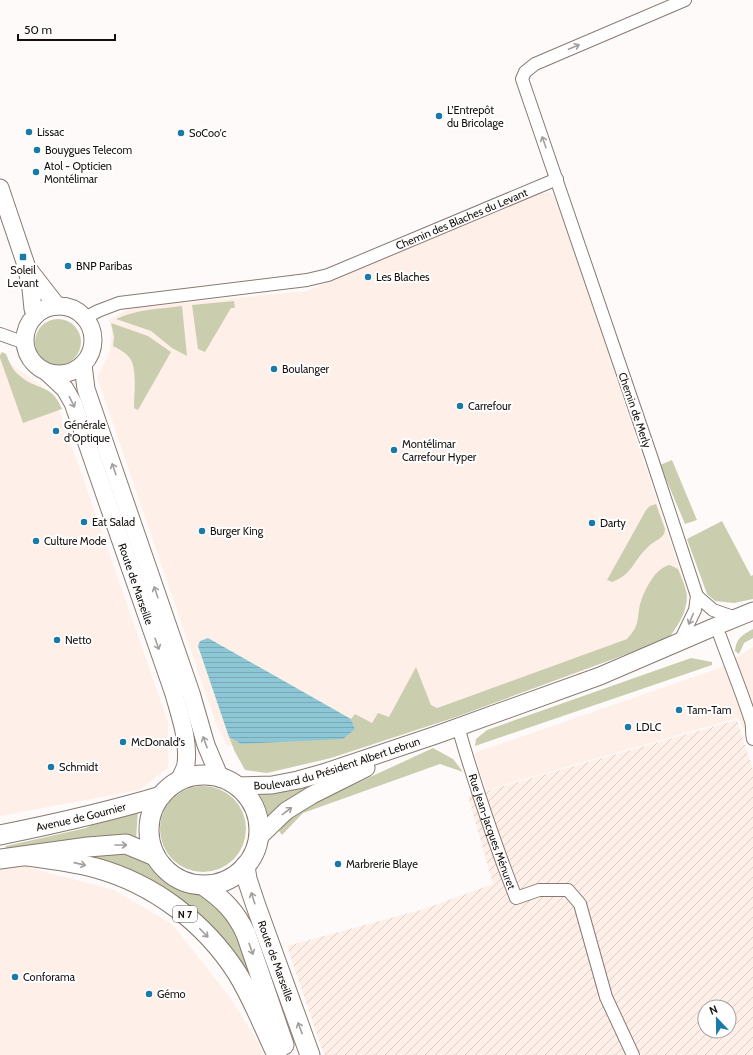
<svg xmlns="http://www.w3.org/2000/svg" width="753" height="1055" viewBox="0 0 753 1055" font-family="Cabin,sans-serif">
  <defs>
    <pattern id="industrial-furrows" width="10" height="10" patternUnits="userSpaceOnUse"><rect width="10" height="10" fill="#fef0e8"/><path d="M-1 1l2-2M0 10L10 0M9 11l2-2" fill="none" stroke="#d9cdc6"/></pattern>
    <pattern id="water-rules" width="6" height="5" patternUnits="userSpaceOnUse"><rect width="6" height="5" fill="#8dc7d6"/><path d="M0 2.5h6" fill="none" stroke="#79aab6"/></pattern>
  </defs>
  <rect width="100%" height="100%" fill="#fefaf9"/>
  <path fill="#fef0e8" d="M549 192 557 200 685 586V597L669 624 358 736 227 746 216 724 97 377 105 362 110 351 112 332 109 320 130 308 307 291 541 193Z
    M0 356 54 395 168 722V768L139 790 0 816Z
    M753 647V745L738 718 486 790 474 753 720 668Z
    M16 864 114 890 172 924 229 996 258 1042 263 1055H0V866Z"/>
  <path fill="url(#industrial-furrows)" fill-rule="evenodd" d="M737 720 753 770V1055H324L287 946 424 909 493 884 468 796ZM705 1007H729V1031H705Z"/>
  <path fill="#caceae" d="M234 301 235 308H231L205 352 198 349 192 305Z
    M182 306 187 356 172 348 151 331 116 319C137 309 159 309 182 306Z
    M35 342a23 23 0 1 1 46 0a23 23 0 1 1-46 0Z
    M111 323 148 336 171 352 138 410 134 408C134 394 137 372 131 360 127 353 119 349 113 346L114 337Z
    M2 352 6 354C9 361 12 370 19 375 36 391 52 383 62 409L23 423 0 358V355Z
    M672 460 697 520 685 524 660 465Z
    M656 504 665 529 664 534C660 540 652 542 647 548 633 561 633 574 612 582L607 580 646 510 650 506Z
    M722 521 751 576 753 575V599L734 603 715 601 707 594 687 539Z
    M670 565 678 569C681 577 686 587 687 596 687 613 677 627 668 639L456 717 331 758 267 773 245 770 235 752 229 737 241 744 355 729 351 719 355 714 372 723 378 713 389 717 416 667 431 705 437 708 627 639C630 635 634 631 636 626 639 618 638 609 641 601 645 589 656 567 670 565Z
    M753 629V638L744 643 739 654 735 651C736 638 742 635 753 629Z
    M691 658 712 662V665L475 746 476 739 487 730Z
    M433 748 453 759 463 772 440 764 303 813 282 835 279 831 285 823 301 809Z
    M338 775 269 817 264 803 258 792Z
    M160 829a43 43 0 1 1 86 0a43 43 0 1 1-86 0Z
    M138 810 136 840 5 851 6 846 86 828 106 818Z
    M102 849 143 856 161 875 174 885 209 897 237 928 277 1040 210 930 66 854Z"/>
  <path fill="url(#water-rules)" d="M208 638 351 719 355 729 343 739 241 744 229 737 198 646 200 641Z"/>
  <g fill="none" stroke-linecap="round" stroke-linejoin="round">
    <defs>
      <g id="minor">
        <path id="s1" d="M85 318 98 311 119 303 307 280 328 275 557 179"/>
        <path d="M0 334 25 343"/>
        <path d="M697 596 713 610 736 618"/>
        <path d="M720 636C730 664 742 692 751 721 753 727 751 733 753 739"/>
        <path d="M680 641 695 610 697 596 651 456 522 79 525 72 535 64 685 0"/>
        <path id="s2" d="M458 727C475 785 494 842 516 898L539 890H568L580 904 606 997 633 1055"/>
      </g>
      <g id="secondary">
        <path d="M0 188 26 265 31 289 33 309 37 314"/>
        <path d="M29 270 57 306"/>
        <circle cx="59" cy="340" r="34"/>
        <path d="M83 365 86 389 191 693 206 745 220 778"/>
        <path id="s3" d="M48 373 65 389 73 403 174 694C180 716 189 740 186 764 185 770 181 776 179 781"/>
        <path id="s4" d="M237 786 272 785 298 780 323 773 436 735 600 676 714 627 753 611"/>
        <path d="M258 838 286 811 312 795 366 768"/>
      </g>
      <g id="primary">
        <circle cx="204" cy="830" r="55"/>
        <path id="s5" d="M0 835C54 824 108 812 161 796"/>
        <path d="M27 856C50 859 74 862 96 868 154 884 205 923 237 973 253 999 264 1028 277 1055"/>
        <path d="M0 859 88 847 126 844 155 856"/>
        <path id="s6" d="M245 866 247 879 256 906 310 1055"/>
        <path d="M204 886C224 900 236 912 246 934L284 1045"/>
      </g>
    </defs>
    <use href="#minor" stroke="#887a72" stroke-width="14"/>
    <use href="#secondary" stroke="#887a72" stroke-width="19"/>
    <use href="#primary" stroke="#887a72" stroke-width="21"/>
    <use href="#minor" stroke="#fff" stroke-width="12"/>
    <use href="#secondary" stroke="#fff" stroke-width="17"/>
    <use href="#primary" stroke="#fff" stroke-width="19"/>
  </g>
  <defs><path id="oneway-shaft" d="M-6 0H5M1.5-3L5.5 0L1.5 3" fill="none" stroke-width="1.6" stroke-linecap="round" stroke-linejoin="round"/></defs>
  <g stroke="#a29f9e">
    <use href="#oneway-shaft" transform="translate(574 47) rotate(-23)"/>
    <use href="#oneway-shaft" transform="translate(544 142) rotate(-109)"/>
    <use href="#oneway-shaft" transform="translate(72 402) rotate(64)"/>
    <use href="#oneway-shaft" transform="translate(114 469) rotate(-109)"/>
    <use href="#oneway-shaft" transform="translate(156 592) rotate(-109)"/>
    <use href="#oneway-shaft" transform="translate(691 619) rotate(113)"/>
    <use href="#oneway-shaft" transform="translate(157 644) rotate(71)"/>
    <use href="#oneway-shaft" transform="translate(205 742) rotate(-110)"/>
    <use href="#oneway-shaft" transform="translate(287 811) rotate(-37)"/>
    <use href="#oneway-shaft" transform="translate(121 845)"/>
    <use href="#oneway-shaft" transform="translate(80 864) rotate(13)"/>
    <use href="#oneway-shaft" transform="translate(253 898) rotate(-108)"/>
    <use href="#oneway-shaft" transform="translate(204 933) rotate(46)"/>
    <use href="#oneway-shaft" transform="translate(251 949) rotate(71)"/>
    <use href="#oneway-shaft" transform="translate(300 1028) rotate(-111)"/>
  </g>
  <g fill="#1a7aa7" stroke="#fff" stroke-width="1.5">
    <circle cx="439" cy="116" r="4"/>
    <circle cx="29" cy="132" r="4"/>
    <circle cx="181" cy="133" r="4"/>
    <circle cx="37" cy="150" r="4"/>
    <circle cx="36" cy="172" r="4"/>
    <rect x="19" y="253" width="8" height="8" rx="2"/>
    <circle cx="68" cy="266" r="4"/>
    <circle cx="368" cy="277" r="4"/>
    <circle cx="274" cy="369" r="4"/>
    <circle cx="460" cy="406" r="4"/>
    <circle cx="56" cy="431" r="4"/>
    <circle cx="394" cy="450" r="4"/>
    <circle cx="84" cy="522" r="4"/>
    <circle cx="592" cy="523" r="4"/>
    <circle cx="202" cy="531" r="4"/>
    <circle cx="36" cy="541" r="4"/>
    <circle cx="57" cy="640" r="4"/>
    <circle cx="679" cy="710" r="4"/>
    <circle cx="628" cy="727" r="4"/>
    <circle cx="123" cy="742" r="4"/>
    <circle cx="51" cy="767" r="4"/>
    <circle cx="338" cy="864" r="4"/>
    <circle cx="15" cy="977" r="4"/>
    <circle cx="149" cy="994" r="4"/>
  </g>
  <g text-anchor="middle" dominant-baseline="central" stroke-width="4" stroke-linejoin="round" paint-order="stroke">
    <rect fill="#fff" stroke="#5c5856" stroke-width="1" x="173" y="906" width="24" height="16" rx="3"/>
    <g font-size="10" font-weight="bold" fill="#16100d">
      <text x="185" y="914">N 7</text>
    </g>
    <g font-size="11" fill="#16100d" stroke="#fff" text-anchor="start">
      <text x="447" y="110">L'Entrepôt<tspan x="447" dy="13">du Bricolage</tspan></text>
      <text x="37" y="132">Lissac</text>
      <text x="189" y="133">SoCoo'c</text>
      <text x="45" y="150">Bouygues Telecom</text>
      <text x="44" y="166">Atol - Opticien<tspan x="44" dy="13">Montélimar</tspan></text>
      <text x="76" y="266">BNP Paribas</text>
      <text x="23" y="270" text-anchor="middle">Soleil<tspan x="23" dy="13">Levant</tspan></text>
      <text x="376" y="277">Les Blaches</text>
      <text x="282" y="369">Boulanger</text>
      <text x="468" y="406">Carrefour</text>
      <text x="64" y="425">Générale<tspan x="64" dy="13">d'Optique</tspan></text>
      <text x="402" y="444">Montélimar<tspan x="402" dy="13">Carrefour Hyper</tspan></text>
      <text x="92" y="522">Eat Salad</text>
      <text x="600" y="523">Darty</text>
      <text x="210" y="531">Burger King</text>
      <text x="44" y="541">Culture Mode</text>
      <text x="65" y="640">Netto</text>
      <text x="687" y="710">Tam-Tam</text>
      <text x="636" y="727">LDLC</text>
      <text x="131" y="742">McDonald's</text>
      <text x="59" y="767">Schmidt</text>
      <text x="346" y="864">Marbrerie Blaye</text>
      <text x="23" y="977">Conforama</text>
      <text x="157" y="994">Gémo</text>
    </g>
    <g font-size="11" fill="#16100d" stroke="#fff">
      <text stroke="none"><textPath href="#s1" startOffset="393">Chemin des Blaches du Levant</textPath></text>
      <text transform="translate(635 410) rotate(71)">Chemin de Merly</text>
      <text stroke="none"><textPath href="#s3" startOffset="231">Route de Marseille</textPath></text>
      <text stroke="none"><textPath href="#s4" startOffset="103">Boulevard du Président Albert Lebrun</textPath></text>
      <text stroke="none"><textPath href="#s5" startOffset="83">Avenue de Gournier</textPath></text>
      <text stroke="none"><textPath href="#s2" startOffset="110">Rue Jean-Jacques Ménuret</textPath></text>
      <text stroke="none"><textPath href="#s6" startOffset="100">Route de Marseille</textPath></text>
    </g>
  </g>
  <g transform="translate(717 1019) rotate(338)"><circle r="19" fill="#ffffff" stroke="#a29f9e"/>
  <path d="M0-3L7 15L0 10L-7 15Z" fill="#1a7aa7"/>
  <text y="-6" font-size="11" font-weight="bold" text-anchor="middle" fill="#16100d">N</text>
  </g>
  <path d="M18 34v6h97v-6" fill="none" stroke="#16100d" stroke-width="2"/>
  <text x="24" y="34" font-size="12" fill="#16100d" stroke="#ffffff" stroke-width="3" paint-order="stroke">50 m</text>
</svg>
